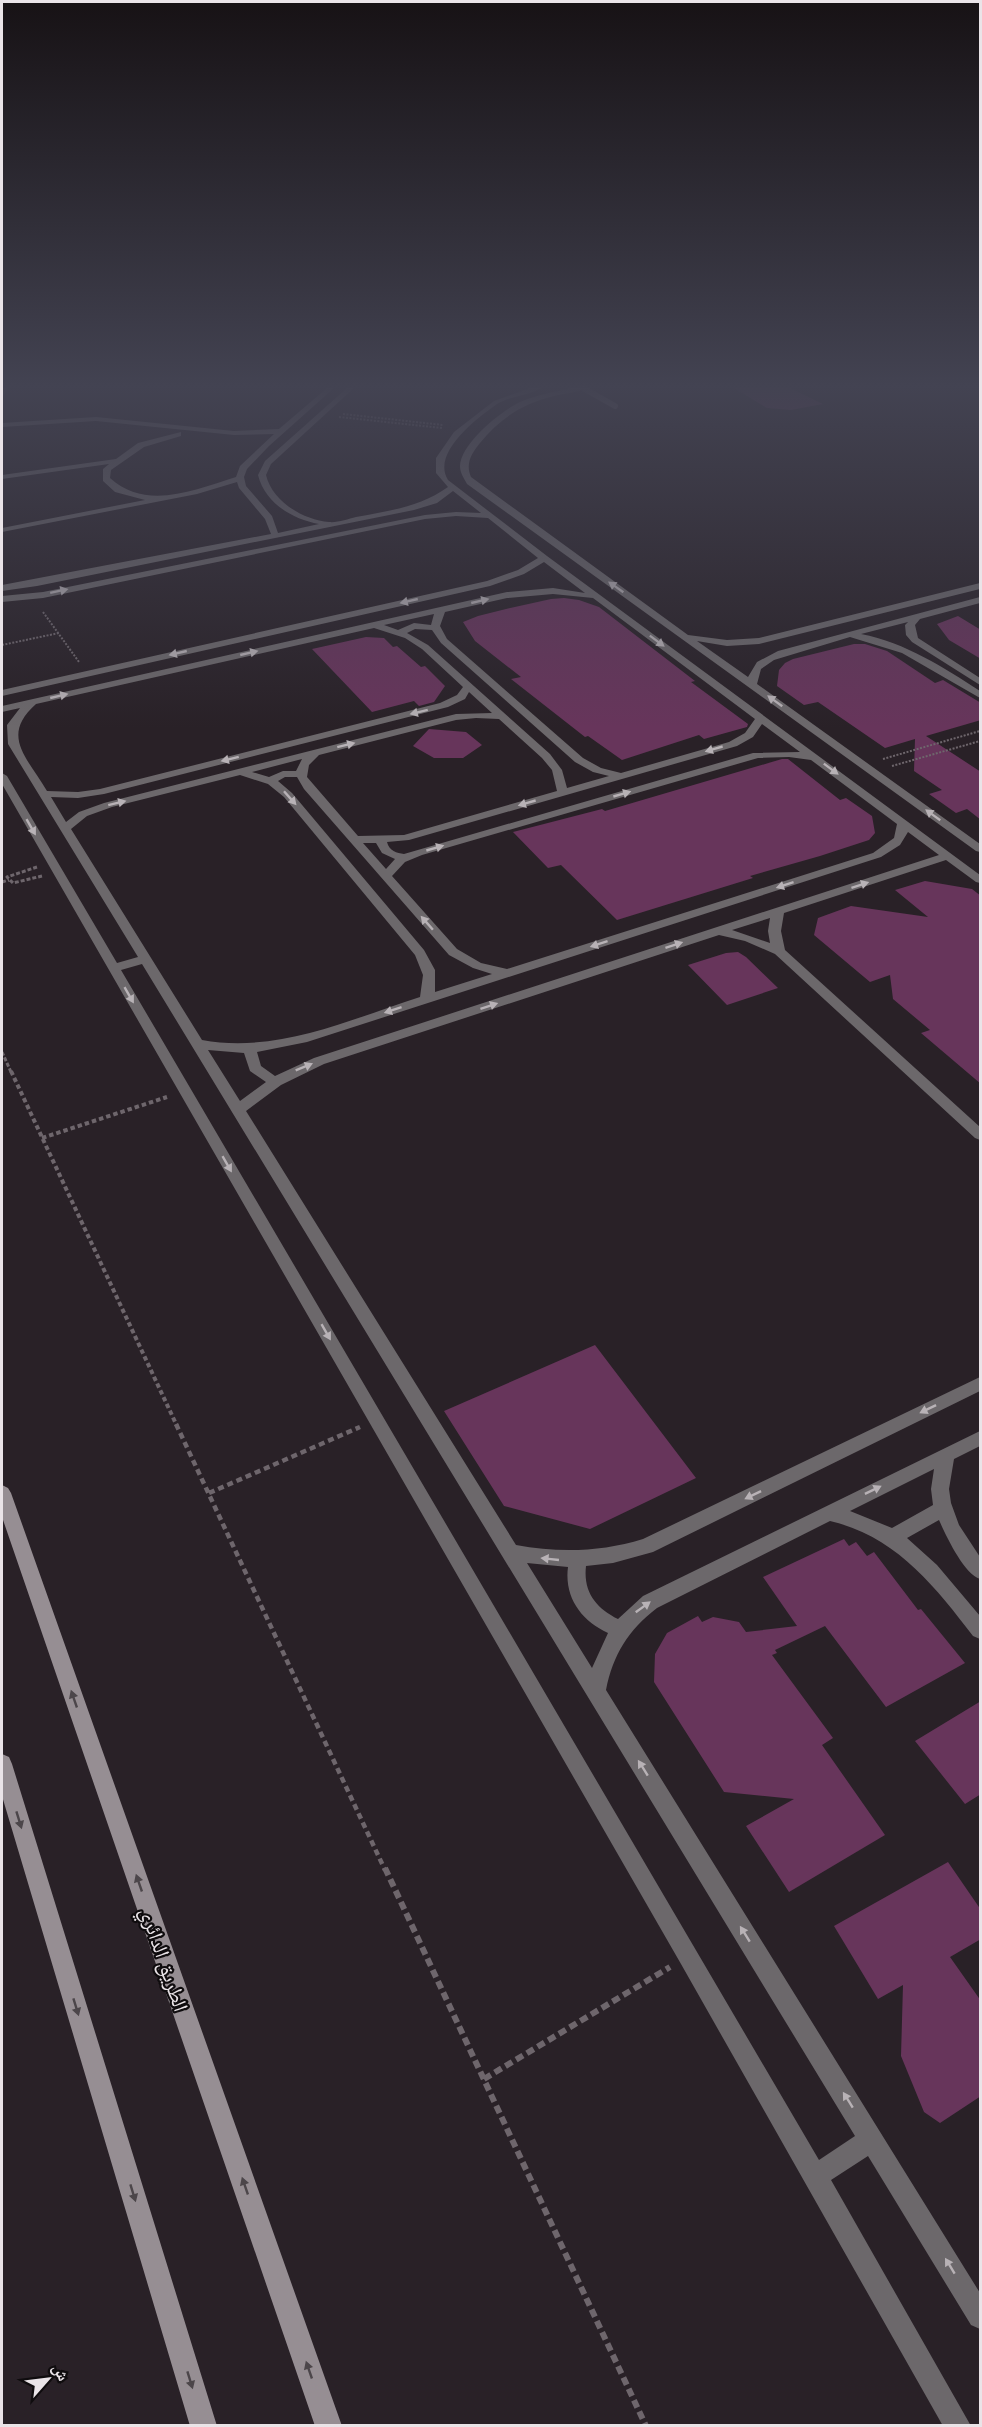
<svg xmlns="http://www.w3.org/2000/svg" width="982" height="2427" viewBox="0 0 982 2427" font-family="'Golos Text','Noto Naskh Arabic',sans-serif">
  <rect width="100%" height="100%" fill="#292127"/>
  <path fill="#67355b" d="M734 388H790L823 404 791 410 767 408Z
    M564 598 579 600 599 607 695 681 691 682 748 724 747 727 704 739 699 735 622 760 588 736 585 737 511 679 521 677 475 641 463 622 478 616 506 609 551 599Z
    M958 616 981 630V659L949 640 937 624Z
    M366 637 384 638 393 647 397 646 421 667 425 666 445 686 434 702 419 706 414 701 372 712 312 649Z
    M854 644H865L887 651 935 683 943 680 981 703V720L926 736 981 772V820L967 809 956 813 929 794 942 790 914 771 915 739 885 748 818 702 804 705 777 686 779 670 785 663 793 659Z
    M429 729 466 732 482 745 463 758H434L413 746Z
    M782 759H788L840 800 846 798 872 816 875 833 869 840 820 856 750 876 753 878 617 920 561 865 548 868 513 832 602 809 605 811Z
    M925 881 972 889 981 896V1084L921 1033 930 1030 893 999 890 975 870 982 814 935 818 918 851 906 928 917 895 890Z
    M738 952 746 957 778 988 727 1005 688 965 726 953Z
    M595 1345 696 1478 590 1529 504 1506 444 1411Z
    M844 1539 849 1546 856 1542 867 1556 874 1552 918 1610 921 1609 965 1663 886 1707 825 1626 775 1650 777 1653 772 1655 833 1738 822 1745 885 1835 789 1892 746 1826 794 1799 724 1792 654 1682 655 1654 667 1633 698 1616 702 1622 713 1617 739 1622 746 1632 797 1626 763 1577Z
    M981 1701V1794L965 1804 915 1741Z
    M948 1862 981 1910V1939L950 1957 981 2001V2096L940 2123 924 2112 901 2056 903 1985 878 1999 834 1926Z"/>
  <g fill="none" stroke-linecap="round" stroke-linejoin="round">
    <path stroke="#6e666c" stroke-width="2" stroke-dasharray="2 1.5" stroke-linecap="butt" d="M343 414 443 425
      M339 417 442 428
      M43 612 79 662
      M2 645 59 633
      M883 759 980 731
      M892 766 980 741"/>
    <path stroke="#6e666c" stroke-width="3" stroke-dasharray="4 2" stroke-linecap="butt" d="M37 867 7 877 13 883 42 876
      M2 882 9 880
      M2 1052 11 1072"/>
    <path stroke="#6e666c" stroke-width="4" stroke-dasharray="4.5 3" stroke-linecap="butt" d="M11 1071 177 1426
      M42 1138 167 1097"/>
    <path stroke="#6e666c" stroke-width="4.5" stroke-dasharray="6 4" stroke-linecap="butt" d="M176 1424 385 1870
      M209 1493 360 1427"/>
    <path stroke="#6e666c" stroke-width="6" stroke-dasharray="8 4.5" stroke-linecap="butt" d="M385 1868 646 2426
      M484 2079 670 1967"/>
    <path stroke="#6c686b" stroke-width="6" d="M583 388 615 406"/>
    <path fill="#6c686b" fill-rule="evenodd" d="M2 388H8L2 398Z
      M327 388H334L269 446 247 469 244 477 246 486 272 516 278 533 319 524C292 519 265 503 258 475L265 461 347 388H354L271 464 266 475C272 501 303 520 329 522 337 523 348 519 356 517 389 511 420 507 448 487L436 473V458L454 432 494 401 530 388H541C528 396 510 396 497 404 477 418 431 453 448 480L547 556 980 875V883L976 882 946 860 784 913 781 931 785 950 980 1127V1140L975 1138 775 954 745 941 719 935 324 1064 281 1085 246 1111 516 1545C559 1553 601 1552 643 1539L980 1377V1391L653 1552 613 1563 586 1566C583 1592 596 1608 618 1619L643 1596 980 1431V1446L954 1459 949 1489 951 1503 959 1525 980 1557V1579C964 1574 946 1536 939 1520L907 1538 937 1565 980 1616V1639L973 1636C934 1585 895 1536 830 1521L657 1608C628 1630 613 1655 606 1690L980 2293V2329L971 2325 868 2156 831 2180 971 2426H943L681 1964 2 784V773L7 776 117 963 138 957 8 744 7 725 20 708 2 712V706L507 592 553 588 585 593 544 562 524 574 490 586 2 696V690L487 581 518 570 538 558 488 518 456 516 425 519 43 598 2 602V596L43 592 425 515 456 512 481 513 453 491 437 503 414 510 37 586 2 591V585L271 534 265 519 239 488 237 482 197 494 2 532V528L145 500 115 492 103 481V469L109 464 2 479V475L116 459 138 443 181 432V436L144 447 111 470 110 478C146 511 195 490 236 477L240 466 274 434 234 435 96 421 2 427V423L96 417 234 431 279 429ZM553 594 593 598 755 719 745 733 729 742 621 773 601 768 583 758 447 639 440 626 445 612 507 598ZM434 614 431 625 414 623 398 630 384 625ZM374 628 405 638 422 649 463 687 457 695 440 703 100 789 78 792 47 791C27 757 0 736 36 704ZM415 629 432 630 441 643 575 762 593 772 609 776 567 788 562 770 550 754 428 645 407 633ZM469 692 492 713 456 714 104 803 79 812 66 822 51 797 78 798 104 794 448 707 465 699ZM476 718 499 719 542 758 552 770 557 791 404 835 358 836 307 777 309 765 319 755 456 720ZM762 724 800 752 753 753 404 854C397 853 389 851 387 842L409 840 737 746 753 737ZM789 757 811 760 897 824 894 838 873 853 507 969 481 963 457 949 392 876 405 862 422 855 758 758ZM302 759 296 771H283L269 777 252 772ZM240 775 268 784 284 797 415 955 423 975 420 997C351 1019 277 1054 202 1040L71 829 87 816 112 807ZM285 777H297L304 789 449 955 473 968 492 974 435 992V970L424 950 292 793 278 781ZM908 832 939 855 314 1058 275 1076 261 1066 257 1052 307 1042 881 857 900 845ZM363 843H376L382 853 395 859 386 869ZM770 918 768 931 770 943 732 930ZM142 964 855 2136 819 2160 121 970ZM208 1050 244 1053 250 1071 266 1082 240 1101ZM934 1469 931 1489 933 1505 892 1528 850 1511ZM527 1563 568 1567C564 1597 581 1621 608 1633L592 1668Z
      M571 388H586C577 393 565 393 554 396 524 403 500 418 480 443 472 453 465 463 471 477L688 635 727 640 759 638 980 583V589L759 644 727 646 697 641 748 677 757 662 778 651 980 597V603L920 619 915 625 918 638 980 678V685L912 642 906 635 905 625 908 622 861 634C906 643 943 667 980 691V698L902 653 850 637 774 660 761 669 757 684 980 844V852L976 851 467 484C464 478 460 473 460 466 461 443 501 411 520 402 536 395 554 392 571 388Z"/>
    <path fill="#968e93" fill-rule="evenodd" d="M2 1485 8 1488 11 1493 342 2426H315L2 1517Z
      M2 1754 9 1757 12 1764 217 2426H190L2 1796Z"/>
  </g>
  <defs><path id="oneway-solid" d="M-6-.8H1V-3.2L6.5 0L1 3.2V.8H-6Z" transform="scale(1.5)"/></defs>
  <g fill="#b8b2b6">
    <use href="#oneway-solid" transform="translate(616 587) rotate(-145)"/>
    <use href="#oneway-solid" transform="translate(59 591) rotate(-12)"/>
    <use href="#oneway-solid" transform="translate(409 601) rotate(167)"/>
    <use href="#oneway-solid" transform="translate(480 601) rotate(-13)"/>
    <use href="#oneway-solid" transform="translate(657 641) rotate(37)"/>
    <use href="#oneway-solid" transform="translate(178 653) rotate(167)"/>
    <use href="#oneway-solid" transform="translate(249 653) rotate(-13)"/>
    <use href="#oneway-solid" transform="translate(59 696) rotate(-13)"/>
    <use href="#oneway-solid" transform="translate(775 701) rotate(-144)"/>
    <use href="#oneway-solid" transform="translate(419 712) rotate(166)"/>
    <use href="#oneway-solid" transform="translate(346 745) rotate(-14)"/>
    <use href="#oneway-solid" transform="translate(714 749) rotate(164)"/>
    <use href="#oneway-solid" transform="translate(230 759) rotate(166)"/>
    <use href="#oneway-solid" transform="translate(831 769) rotate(37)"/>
    <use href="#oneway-solid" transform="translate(622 794) rotate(-16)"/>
    <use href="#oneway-solid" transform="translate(290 798) rotate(48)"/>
    <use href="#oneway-solid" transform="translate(117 803) rotate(-14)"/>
    <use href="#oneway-solid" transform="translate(527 803) rotate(164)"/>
    <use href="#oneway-solid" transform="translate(933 815) rotate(-144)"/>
    <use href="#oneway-solid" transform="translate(31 827) rotate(60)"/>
    <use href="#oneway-solid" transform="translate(435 848) rotate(-16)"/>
    <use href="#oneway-solid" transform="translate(785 885) rotate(162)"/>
    <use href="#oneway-solid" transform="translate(860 885) rotate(-18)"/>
    <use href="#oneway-solid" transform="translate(427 923) rotate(-131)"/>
    <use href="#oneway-solid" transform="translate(599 944) rotate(162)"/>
    <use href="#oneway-solid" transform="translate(674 945) rotate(-18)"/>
    <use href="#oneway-solid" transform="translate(129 995) rotate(60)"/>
    <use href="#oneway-solid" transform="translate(489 1006) rotate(-18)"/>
    <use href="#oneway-solid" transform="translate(393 1010) rotate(162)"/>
    <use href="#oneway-solid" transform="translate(304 1067) rotate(-22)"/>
    <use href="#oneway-solid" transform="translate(227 1164) rotate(60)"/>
    <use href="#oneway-solid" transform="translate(326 1332) rotate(60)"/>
    <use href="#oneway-solid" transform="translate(928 1409) rotate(154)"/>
    <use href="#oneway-solid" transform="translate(873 1490) rotate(-26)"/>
    <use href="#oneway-solid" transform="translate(753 1495) rotate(154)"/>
    <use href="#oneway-solid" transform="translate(550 1559) rotate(-174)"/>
    <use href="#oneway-solid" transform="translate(643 1607) rotate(-36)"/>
    <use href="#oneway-solid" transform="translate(643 1768) rotate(-122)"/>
    <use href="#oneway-solid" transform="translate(745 1934) rotate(-122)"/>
    <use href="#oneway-solid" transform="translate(848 2100) rotate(-122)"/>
    <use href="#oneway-solid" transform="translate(950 2266) rotate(-121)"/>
  </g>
  <g fill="#4c464a">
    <use href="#oneway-solid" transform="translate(74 1699) rotate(-109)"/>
    <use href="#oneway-solid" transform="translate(19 1820) rotate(73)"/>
    <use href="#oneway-solid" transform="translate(139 1883) rotate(-109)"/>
    <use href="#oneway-solid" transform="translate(76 2007) rotate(73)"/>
    <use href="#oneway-solid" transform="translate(245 2186) rotate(-109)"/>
    <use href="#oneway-solid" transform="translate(133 2193) rotate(73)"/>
    <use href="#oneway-solid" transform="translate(309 2370) rotate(-109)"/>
    <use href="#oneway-solid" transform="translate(190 2380) rotate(73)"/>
  </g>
  <linearGradient id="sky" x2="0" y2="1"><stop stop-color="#171215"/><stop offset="0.53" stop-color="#434352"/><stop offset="1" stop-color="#434352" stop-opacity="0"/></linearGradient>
  <rect width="982" height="728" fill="url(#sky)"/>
  <g text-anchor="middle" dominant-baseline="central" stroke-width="4.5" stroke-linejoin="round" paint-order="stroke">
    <g font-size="21" fill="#eae4e8" stroke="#0f0c0e">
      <text transform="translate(165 1959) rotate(71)">الطريق الدائري</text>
    </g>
  </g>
  <rect width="982" height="2427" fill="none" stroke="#eae4e8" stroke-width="6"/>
  <g transform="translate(48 2379) rotate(62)" stroke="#0f0c0e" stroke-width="4.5" paint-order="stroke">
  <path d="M0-4.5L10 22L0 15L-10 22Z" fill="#eae4e8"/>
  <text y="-9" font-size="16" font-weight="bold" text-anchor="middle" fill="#eae4e8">ش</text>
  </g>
</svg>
